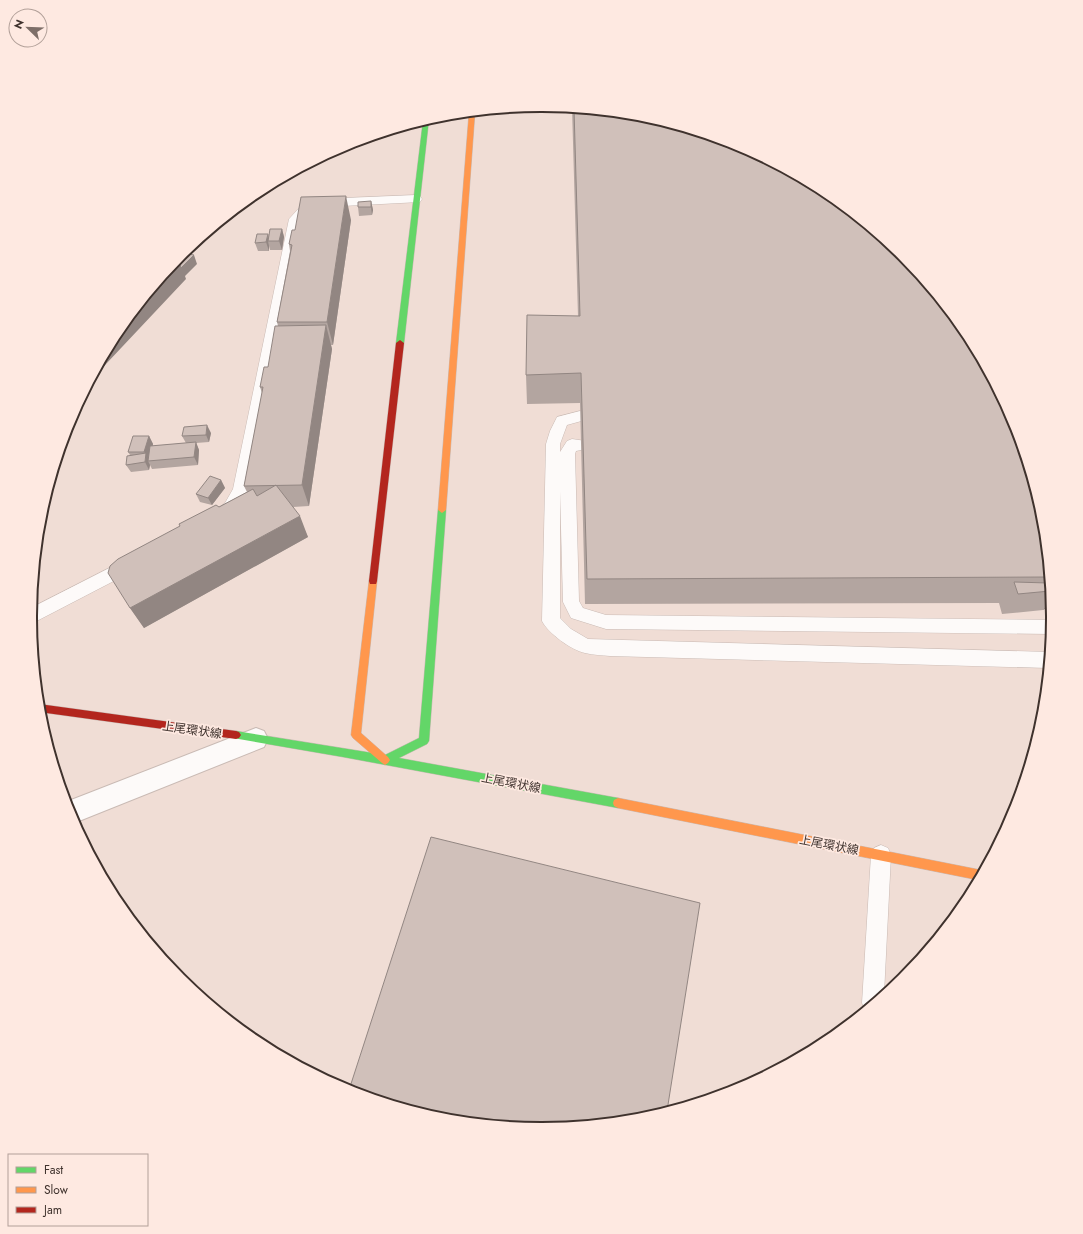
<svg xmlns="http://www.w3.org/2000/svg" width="1083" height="1234" viewBox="0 0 1083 1234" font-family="Jost,'Noto Sans JP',sans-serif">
  <rect width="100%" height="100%" fill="#f0ddd5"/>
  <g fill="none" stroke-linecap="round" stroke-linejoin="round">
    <defs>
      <path id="lane" d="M416 195 420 196 422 199 420 202 323 207 309 212 301 220 249 490C242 502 232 525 215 519L213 515 215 511 225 503 233 489 289 219 301 206 321 199Z
        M580 411 585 412 587 416 585 420 567 425 560 444V452L567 441 572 439 586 441 589 445 586 449 576 451 575 454 579 601 583 608 606 615 1053 620 1051 634 606 629 571 618 563 602 560 491V618L571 629 588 639 1049 652 1048 668 610 656C602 655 593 655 585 653 571 650 548 633 542 621L546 444 550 431 557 417Z
        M129 558 135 560 137 565 135 570 31 624V608Z
        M881 845 888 848 891 855 884 994 865 1010 862 1003 871 855 874 848Z"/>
      <path id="street" d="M256 728 264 731 268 739 264 747 74 823 66 802Z"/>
      <path id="fast" d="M429 119 404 343 400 346 396 343 423 121Z
        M442 507 446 510 429 741 427 744 399 758 618 798 622 800 623 803 622 806 618 808 343 757 233 738 231 735 233 732 236 731 385 755 419 738 438 510Z"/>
      <path id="slow" d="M475 112 446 510 442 513 438 510 469 113Z
        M373 577 376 578 377 581 361 733 388 757 390 760 388 763 385 765 382 763 353 738 351 735 369 581 370 578Z
        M618 798 981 870 983 871 978 880 618 808 614 806 613 803 614 800Z"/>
      <path id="jam" d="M400 340 404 343 377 581 376 584H370L369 581 396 343Z
        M39 704 236 731 239 732 241 735 239 738 236 739 39 712Z"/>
    </defs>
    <use href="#lane" stroke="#c9bab4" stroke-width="1"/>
    <use href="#street" stroke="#c9bab4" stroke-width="2"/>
    <use href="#fast" stroke="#c9bab4" stroke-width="1"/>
    <use href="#slow" stroke="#c9bab4" stroke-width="1"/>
    <use href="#jam" stroke="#c9bab4" stroke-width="1"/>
    <use href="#lane" fill="#fdfaf9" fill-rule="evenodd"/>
    <use href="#street" fill="#fdfaf9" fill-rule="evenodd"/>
    <use href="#fast" fill="#63d668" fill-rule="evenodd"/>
    <use href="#slow" fill="#ff974d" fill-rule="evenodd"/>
    <use href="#jam" fill="#b3261e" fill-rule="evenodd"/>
  </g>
  <path fill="#b3a5a0" d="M572 108 642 115 1043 517 1052 605 1043 610 1002 614 999 603 585 604 580 403 527 404 526 375 578 316Z
    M371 201 373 210 372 215 359 216 358 207Z
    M351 220 333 345H331L332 349 309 506 293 507 308 537 144 628 130 608 180 526 179 524 219 507 247 492 244 486 262 393 260 387 268 367 278 326 277 322 290 251 289 244 295 230Z
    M282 229 284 237 282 250H270L269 246V251H258L255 243 269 237Z
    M211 433 209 442 196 443 199 450 198 465 152 469 150 465 149 470 131 472 126 465 130 455 128 452 149 436 153 444V446L186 443 182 436Z
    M221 480 225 488 212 505 200 502 196 494Z"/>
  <path fill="#928682" d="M364 139 330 153 346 144Z
    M346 196 351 220 333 345 327 322Z
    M371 201 373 210 372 215 371 207Z
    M282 229 284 237 282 250 279 241Z
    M268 234 270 241H268L269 246V251L266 242Z
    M194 255 197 264 185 276 186 279 90 381 116 333 178 258Z
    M326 325 332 349 309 506 302 485Z
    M207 425 211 433 209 442 206 435Z
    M149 436 153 444 148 461 150 465 149 470 145 462 146 455 144 452Z
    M196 442 199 450 198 465 194 457Z
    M221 480 225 488 212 505 208 498Z
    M300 516 308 537 144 628 130 608Z
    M1051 601 1052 605 1043 610Z"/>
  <path fill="#d0c0ba" stroke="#928682" d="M574 109 642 115 737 145 826 192 903 255 967 333 1014 421 1043 517 1049 577 587 579 581 373 526 375 527 315 580 316Z
    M346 196 327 322H277L292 245 289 244 292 230H295L301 197Z
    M371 201V207H358V202Z
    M270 229H282L279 241H268Z
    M257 234H268L266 242 255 243Z
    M183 253 194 255 181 268 178 258Z
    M326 325 302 485 244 486 263 387H260L264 367H268L275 326Z
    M207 425 206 435 182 436 184 427Z
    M133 436H149L144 452H128Z
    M196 442 194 457 148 461 150 446Z
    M146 453 145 462 126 465 127 456Z
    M210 476 221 480 208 498 196 494Z
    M276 485 300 516 130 608 108 573 110 566 118 559 180 526 179 524 216 505 219 507 253 489 257 496Z
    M1049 581 1050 591 1018 594 1014 582 1048 583Z
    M431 837 700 903 667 1111 641 1119 541 1128 441 1119 349 1090Z"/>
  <g text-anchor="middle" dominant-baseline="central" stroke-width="3.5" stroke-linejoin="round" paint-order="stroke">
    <g font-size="12" fill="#3f322d" stroke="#fee9e1">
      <text transform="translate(192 730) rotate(8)">上尾環状線</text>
      <text transform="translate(511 783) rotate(11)">上尾環状線</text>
      <text transform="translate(829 845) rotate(11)">上尾環状線</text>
    </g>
  </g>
  <path d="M0 0H1083V1234H0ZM541 112H542A504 504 0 0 1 1046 616V618A504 504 0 0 1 542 1122H541A504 504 0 0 1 37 618V616A504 504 0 0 1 541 112Z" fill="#fee9e1" fill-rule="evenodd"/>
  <path fill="none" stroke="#3f322d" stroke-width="2" d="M541 112H542A504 504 0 0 1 1046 616V618A504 504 0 0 1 542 1122H541A504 504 0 0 1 37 618V616A504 504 0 0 1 541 112Z"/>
  <rect x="8" y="1154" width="140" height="72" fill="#fee9e1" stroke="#b2a099"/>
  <rect x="16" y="1167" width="20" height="6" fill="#63d668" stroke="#b2a099"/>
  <text x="44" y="1174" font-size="12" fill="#3f322d">Fast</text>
  <rect x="16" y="1187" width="20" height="6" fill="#ff974d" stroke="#b2a099"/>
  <text x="44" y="1194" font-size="12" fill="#3f322d">Slow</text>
  <rect x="16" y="1207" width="20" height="6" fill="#b3261e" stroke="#b2a099"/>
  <text x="44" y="1214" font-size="12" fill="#3f322d">Jam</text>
  <g transform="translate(28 28) rotate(293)"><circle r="19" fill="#fee9e1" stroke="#b2a099"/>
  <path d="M0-3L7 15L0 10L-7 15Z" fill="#7d6e68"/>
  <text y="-6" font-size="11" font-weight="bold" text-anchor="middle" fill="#3f322d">N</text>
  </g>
</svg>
